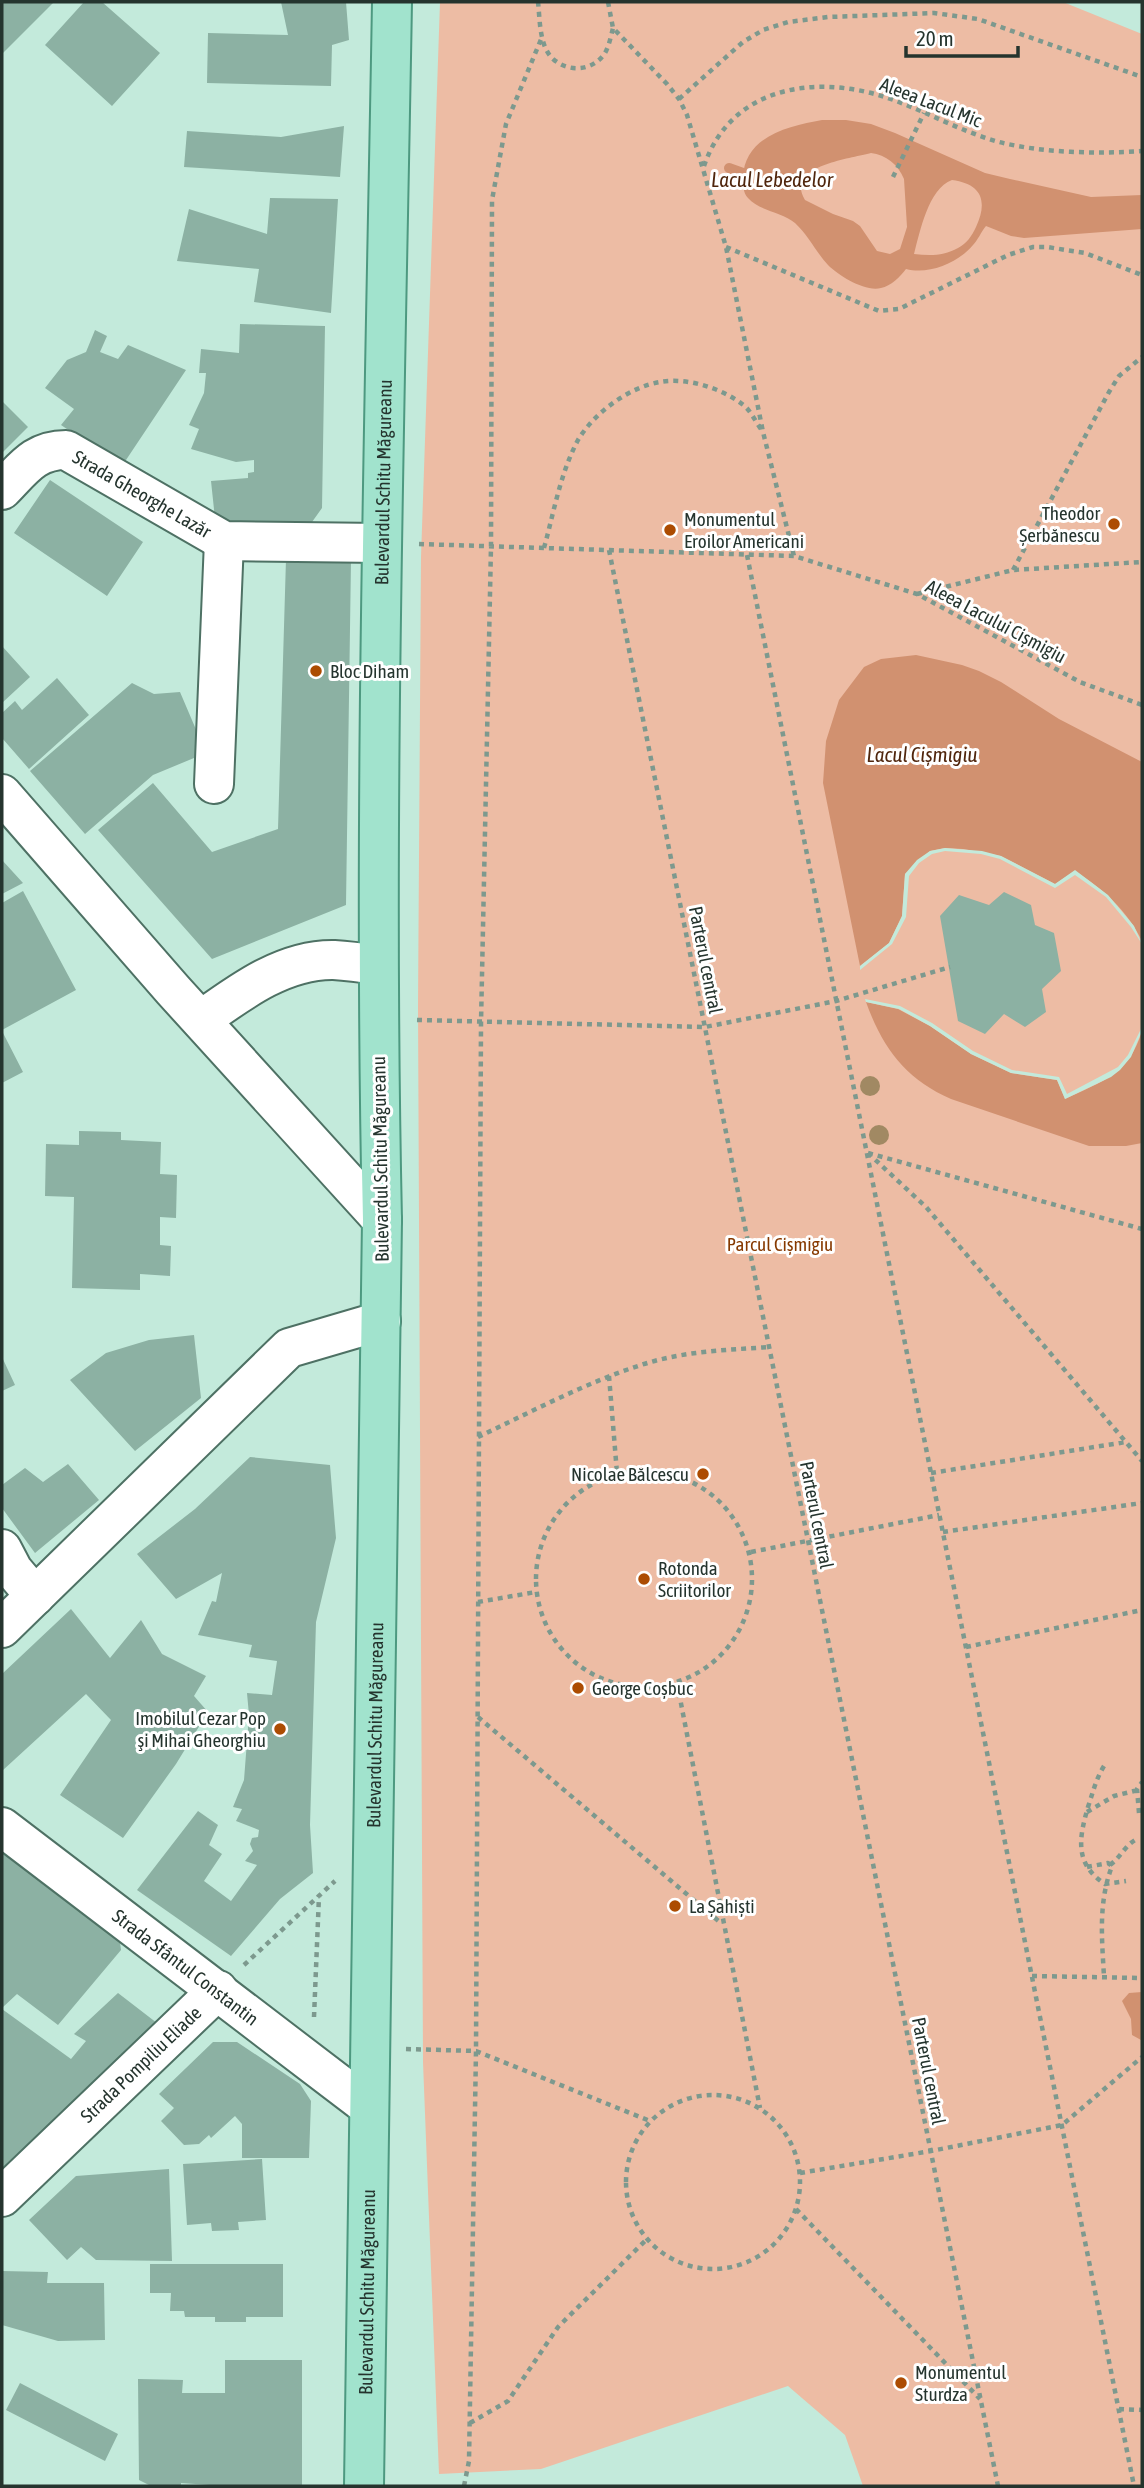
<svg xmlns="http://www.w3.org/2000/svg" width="1144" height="2488" viewBox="0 0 1144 2488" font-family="'Asap Condensed',sans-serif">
  <rect width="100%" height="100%" fill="#c3eadb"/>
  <path fill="#edbca4" d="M440 2H1063L1142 34V2486H863L845 2435 788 2386 541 2469 439 2474 423 2062 418 1007 421 557Z"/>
  <path fill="#d19170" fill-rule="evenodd" d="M822 120H846L871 124 895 133 985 173 1010 179 1091 197 1142 195V229L1024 238 1011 236 986 226C981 232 978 240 973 245 958 263 929 275 906 269 900 277 891 286 881 288 865 292 839 276 828 265 816 252 808 235 795 223 782 212 759 211 748 198 743 193 743 185 743 178 744 136 789 126 822 120ZM871 153C886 155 898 164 904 179L907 227 900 249 890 254 877 251 860 226 853 221 833 214 805 200C784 166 849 159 871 153ZM952 180C982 184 988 201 976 227 972 236 966 244 958 248 944 256 930 256 914 254 920 232 928 189 952 180Z
    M916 655 962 665 979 671 1001 682 1059 719 1142 762V941C1127 910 1103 889 1075 871L1055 884 1001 856 963 849 945 848 930 851 905 874 902 916 889 943 860 966 823 783 826 741 839 700 864 667 881 659Z
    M866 1002 898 1009 930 1026 971 1054 1011 1073 1057 1080 1065 1099C1103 1081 1129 1074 1142 1031V1143L1126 1146H1089L951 1099C906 1079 883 1049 866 1002Z
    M1142 1992V2040H1141L1132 2035 1131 2019 1122 2001 1129 1993Z"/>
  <path fill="#c3eadb" d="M945 848 982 851 1001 856 1055 884 1075 870 1108 895 1134 926 1142 944 1131 927 1106 897 1075 875 1055 888 1000 859 981 854 945 851 932 854 919 863 909 876 906 917 892 944 860 970V966L889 943 902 916 905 874 917 860 930 851Z
    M865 999 900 1006 932 1023 973 1051 1012 1070 1059 1077 1067 1094 1118 1067 1128 1055 1142 1027V1031L1131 1057 1120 1070 1111 1077 1065 1099 1057 1080 1011 1073 971 1054 930 1026 899 1009 866 1002Z"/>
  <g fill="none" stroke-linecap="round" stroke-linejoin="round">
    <path stroke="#d19170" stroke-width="10" d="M729 168 743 173"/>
  </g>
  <path fill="#8cb1a3" d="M2 2H54L2 54Z
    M84 2H102L160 53 112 106 45 45Z
    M281 2H346L349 40 332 45 331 86 207 83 208 33 288 35Z
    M344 126 340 177 184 167 187 131 281 137Z
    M270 198 338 199 331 313 254 302 259 269 177 261 189 209 267 234Z
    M240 324 325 326 322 508 312 522 216 528 211 481 248 478V473L254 472V460L236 462 191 449 199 429 189 425 204 393 206 373H199L201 349 239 353Z
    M95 330 107 336 100 352 118 359 128 345 186 370 122 466 61 425 74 409 45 388 67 360 86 352Z
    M2 401 28 427 2 453Z
    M50 480 143 542 107 596 14 533Z
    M286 559H351L346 905 212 959 98 830 153 783 212 852 278 829Z
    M2 646 30 677 2 703Z
    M57 678 89 715 29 769 2 738V713L15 701 22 710Z
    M132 683 154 694 180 692 206 753 153 775 85 834 30 771Z
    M2 860 23 883 2 894Z
    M23 891 76 990 2 1030V903Z
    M1004 892 1031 905 1035 925 1054 933 1061 971 1042 989 1046 1012 1025 1027 1004 1014 985 1034 958 1021 940 916 959 895 989 905Z
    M2 1031 23 1072 2 1083Z
    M79 1131 121 1132V1140L161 1142 160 1174 177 1175 176 1218 160 1217V1245L171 1246 170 1276 140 1274V1290L72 1288 74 1197 45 1196 46 1144 79 1145Z
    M194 1335 201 1398 135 1451 70 1380 106 1353 149 1340Z
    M2 1357 15 1385 2 1391Z
    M250 1457 330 1465 336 1538 316 1622 310 1825 313 1873 280 1899 231 1956 137 1890 198 1811 218 1825 209 1845 222 1854 204 1881 231 1901 257 1865 245 1861 253 1851 250 1844 252 1838 258 1837 259 1830 236 1821 242 1809 233 1807 244 1780 249 1715 247 1693 272 1695 277 1661 249 1657 252 1645 198 1635 212 1601 216 1602 222 1573 176 1599 137 1554 195 1509Z
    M68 1464 99 1500 35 1553 2 1508V1485L25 1468 43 1482Z
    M71 1609 110 1658 141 1620 162 1654 206 1676 194 1696 208 1712 176 1764 123 1838 60 1795 111 1720 86 1694 2 1771V1674Z
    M2 1846 118 1926 121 1950 58 2025 17 1994 2 2008Z
    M118 1993 166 2030 2 2181V2009L71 2059 86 2041 74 2034Z
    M213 2042H237L300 2084 311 2101 309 2158H242V2124L235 2116 211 2138 209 2135 199 2144 184 2145 161 2121 174 2108 159 2094Z
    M262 2159 266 2220 238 2222 239 2230 212 2231 211 2223 187 2225 183 2164Z
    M169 2169 172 2261 96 2260 81 2247 67 2260 29 2220 76 2176Z
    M150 2264H283V2317H246V2322H215V2317H185L184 2311H170L171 2293H150Z
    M2 2271 48 2272 47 2283H104L105 2340 58 2341 2 2325Z
    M225 2360H302V2486H224L181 2483V2486H151L139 2480 138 2379 183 2380 182 2393H225Z
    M20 2383 118 2434 105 2461 6 2410Z"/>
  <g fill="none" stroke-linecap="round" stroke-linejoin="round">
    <defs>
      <g id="minor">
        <path id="s1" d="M2 490C23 469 34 450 66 450L224 541 382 543"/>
        <path d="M214 784 224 541"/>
        <path d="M2 794 173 990 382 1220"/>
        <path d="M201 1020C240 992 284 959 334 960 349 961 364 963 378 965"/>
        <path d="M2 1549 13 1570 35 1596"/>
        <path d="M2 1628 289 1348 381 1321"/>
        <path id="s2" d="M2 1827 369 2107"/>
        <path id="s3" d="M2 2197 218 1990"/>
      </g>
      <g id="major">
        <path id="s4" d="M364 2486 382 1220C373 814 385 408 392 2"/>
      </g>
    </defs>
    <use href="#minor" stroke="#4e7164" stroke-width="42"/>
    <use href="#major" stroke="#4d9980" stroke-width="42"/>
    <path stroke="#7d998e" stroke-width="4.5" stroke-dasharray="5 5" stroke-linecap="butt" d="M538 2C540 19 539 46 553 59 569 73 593 71 605 53 609 46 611 36 613 28
      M608 2 613 28 667 84 679 99 687 115 726 247 763 432 794 556
      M679 99 743 42 763 30 788 22 828 17 934 13 978 19 1142 77
      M704 166C731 87 813 74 885 97 924 110 959 131 999 142 1042 153 1098 154 1142 151
      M893 177 924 113
      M726 247 879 311 899 309 1008 255 1033 247H1047L1085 253 1142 275
      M419 544 794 556 917 594 1080 682 1142 705
      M544 548C554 512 560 474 578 440 594 413 629 387 660 382 686 377 721 388 742 404 750 409 755 421 761 429
      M609 550 998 2486
      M747 555 1134 2486
      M1013 570 1109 392 1119 376 1142 357
      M917 594 1013 570 1142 562
      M417 1020 705 1027 836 1001 950 967
      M868 1153 926 1207 1142 1461
      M868 1153 1142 1229
      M609 1376 617 1473
      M478 1437C531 1412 585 1383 641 1365 683 1351 727 1350 770 1347
      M536 1579a108 108 0 1 1 216 0a108 108 0 1 1-216 0Z
      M931 1473 1126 1442
      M943 1532 1142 1503
      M751 1552 939 1515
      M478 1602 536 1592
      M966 1647 1142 1610
      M677 1683 760 2108
      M478 1717 722 1924
      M1104 1766C1096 1779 1093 1792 1088 1807 1079 1838 1074 1864 1105 1884L1126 1881
      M1087 1812 1114 1796 1142 1789
      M1139 1813 1137 1789 1142 1782
      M1110 1865C1121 1857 1125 1845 1137 1839
      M1087 1867 1108 1863 1112 1866C1098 1903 1102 1939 1104 1977
      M244 1965 335 1881
      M1032 1976 1142 1978
      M314 2017 319 1896
      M406 2049 476 2051 650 2121
      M626 2182a87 87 0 1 1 174 0a87 87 0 1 1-174 0Z
      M800 2173 931 2151 1062 2125 1142 2057
      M796 2209 980 2399
      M1119 2409 1142 2410
      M470 2423 508 2401 558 2327 647 2239
      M464 2486 469 2461 476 2051 481 1023 491 546 492 200 506 124 542 37"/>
    <use href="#minor" stroke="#fff" stroke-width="38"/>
    <use href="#major" stroke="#a1e3cd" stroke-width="38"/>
  </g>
  <g fill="#a18963">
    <circle cx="870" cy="1086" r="10"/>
    <circle cx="879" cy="1135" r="10"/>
  </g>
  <g fill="#ac4c02" stroke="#fff" stroke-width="2.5">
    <circle cx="1114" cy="524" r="7"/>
    <circle cx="670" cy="530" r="7"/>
    <circle cx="316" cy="671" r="7"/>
    <circle cx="703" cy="1474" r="7"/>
    <circle cx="644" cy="1579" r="7"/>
    <circle cx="578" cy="1688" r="7"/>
    <circle cx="280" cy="1729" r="7"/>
    <circle cx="675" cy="1906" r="7"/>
    <circle cx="901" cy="2383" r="7"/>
  </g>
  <g text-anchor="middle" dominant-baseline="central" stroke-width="6" stroke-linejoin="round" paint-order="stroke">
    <g font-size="19" fill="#25342e" stroke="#fff">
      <text transform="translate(931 102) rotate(21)">Aleea Lacul Mic</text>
      <text stroke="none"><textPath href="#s4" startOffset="2004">Bulevardul Schitu Măgureanu</textPath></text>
      <text stroke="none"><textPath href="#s1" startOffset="166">Strada Gheorghe Lazăr</textPath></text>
      <text transform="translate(996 621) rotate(28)">Aleea Lacului Cișmigiu</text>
      <text transform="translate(706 960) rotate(79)">Parterul central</text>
      <text transform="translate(380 1159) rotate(-91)">Bulevardul Schitu Măgureanu</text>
      <text transform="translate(817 1515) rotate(79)">Parterul central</text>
      <text stroke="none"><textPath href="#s4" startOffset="761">Bulevardul Schitu Măgureanu</textPath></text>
      <text stroke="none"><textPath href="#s2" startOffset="231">Strada Sfântul Constantin</textPath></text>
      <text stroke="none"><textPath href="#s3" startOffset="192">Strada Pompiliu Eliade</textPath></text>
      <text transform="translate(929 2071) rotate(79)">Parterul central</text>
      <text stroke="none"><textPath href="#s4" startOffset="194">Bulevardul Schitu Măgureanu</textPath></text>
    </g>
    <g font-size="19" fill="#25342e" stroke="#fff" text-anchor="start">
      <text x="1100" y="513" text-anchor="end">Theodor<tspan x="1100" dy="22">Șerbănescu</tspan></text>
      <text x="684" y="519">Monumentul<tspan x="684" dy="22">Eroilor Americani</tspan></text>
      <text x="330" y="671">Bloc Diham</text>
      <text x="689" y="1474" text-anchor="end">Nicolae Bălcescu</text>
      <text x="658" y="1568">Rotonda<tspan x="658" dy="22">Scriitorilor</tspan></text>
      <text x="592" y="1688">George Coșbuc</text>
      <text x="266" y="1718" text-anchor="end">Imobilul Cezar Pop<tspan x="266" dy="22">şi Mihai Gheorghiu</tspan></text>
      <text x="689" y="1906">La Șahiști</text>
      <text x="915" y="2372">Monumentul<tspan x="915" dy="22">Sturdza</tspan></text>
    </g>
    <g font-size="19" fill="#863900" stroke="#fff">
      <text x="780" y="1244">Parcul Cișmigiu</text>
    </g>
    <g font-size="21" font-style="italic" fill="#50260d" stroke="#fff">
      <text x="772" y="179">Lacul Lebedelor</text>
      <text x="922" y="754">Lacul Cișmigiu</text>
    </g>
  </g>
  <rect width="1144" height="2488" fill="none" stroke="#25342e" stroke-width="7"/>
  <path d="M906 46v10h112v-10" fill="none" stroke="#25342e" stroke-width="3.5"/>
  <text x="916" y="46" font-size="21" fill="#25342e" stroke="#ffffff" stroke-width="5" paint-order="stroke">20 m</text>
</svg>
